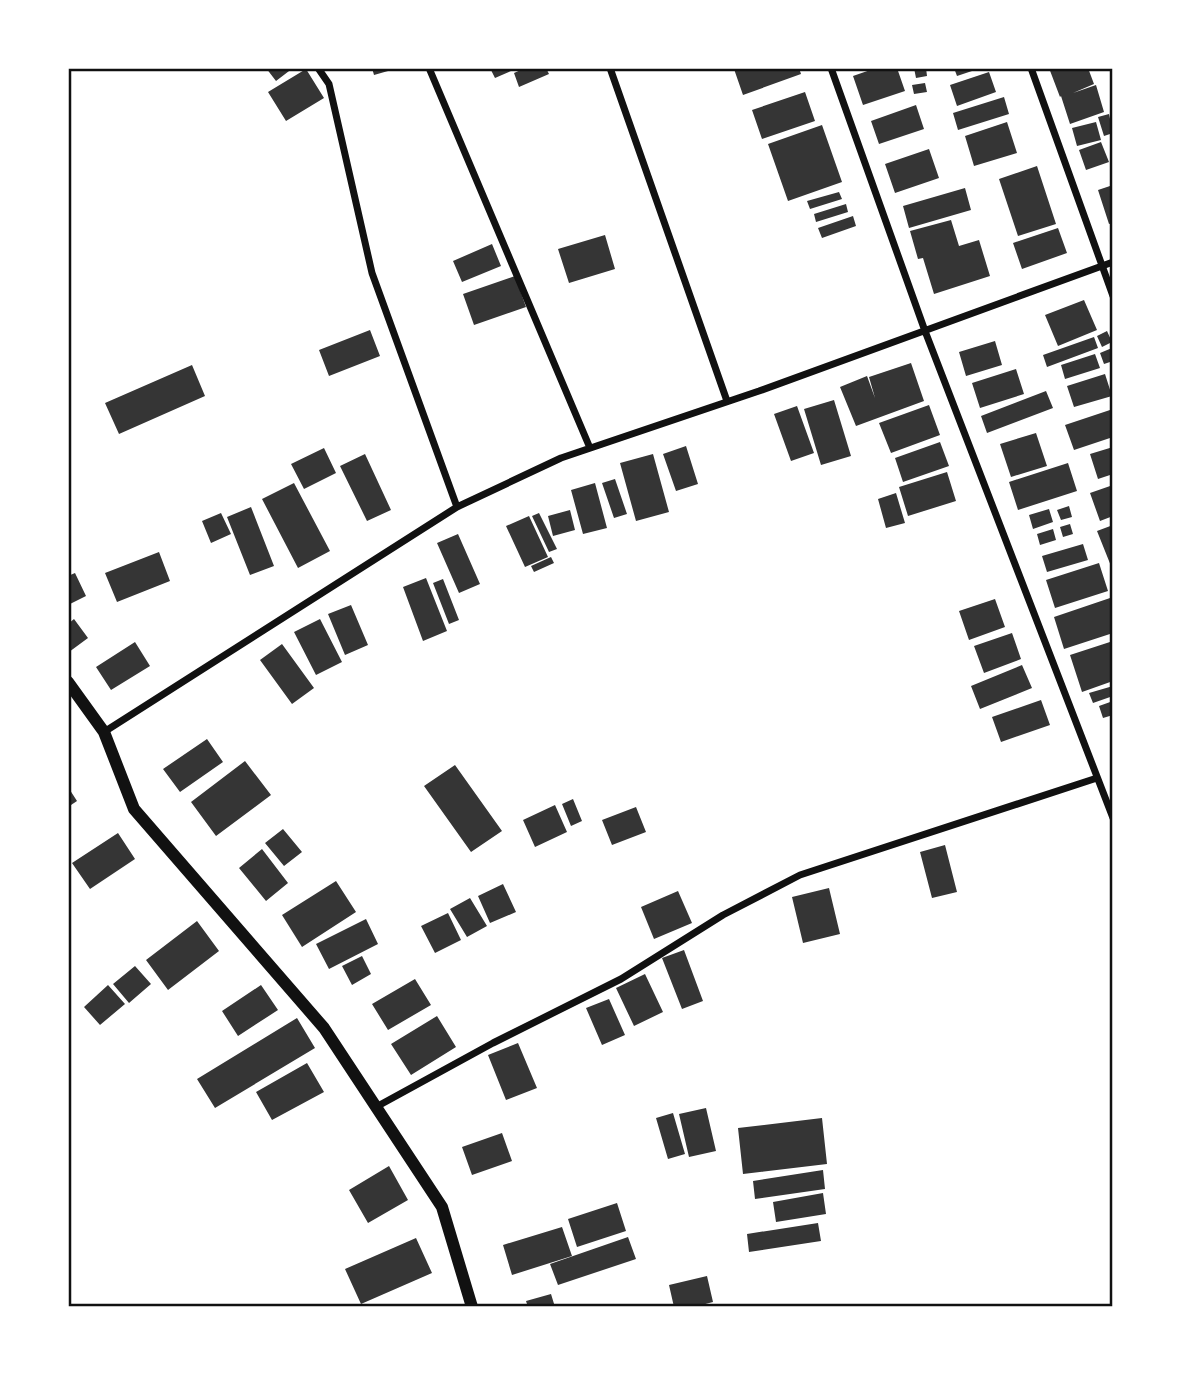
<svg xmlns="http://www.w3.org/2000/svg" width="1181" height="1375" viewBox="0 0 1181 1375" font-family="Ubuntu,sans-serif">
  <rect width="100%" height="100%" fill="#fff"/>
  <path fill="#353535" d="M266 68H293L276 81Z
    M372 68H395V69L374 75Z
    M490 68H518L495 78Z
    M525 68H546L549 74 519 87 514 73Z
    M737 68H799L801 74 743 95 734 69Z
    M876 68H897L905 91 863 105 853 76Z
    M914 68H926L927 76 916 78Z
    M954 68H978V69L957 76Z
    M1049 68H1088L1094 84 1073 93 1096 85 1104 112 1070 124 1061 96 1060 97Z
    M306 69 324 98 286 121 268 92Z
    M989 72 996 92 957 106 950 85Z
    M925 83 927 92 914 94 912 85Z
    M805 92 815 121 762 139 752 110Z
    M1004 97 1009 114 958 130 953 113Z
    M916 105 924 129 879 144 871 121Z
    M1109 114 1113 133 1104 136 1098 117Z
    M1007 122 1017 153 974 166 965 136Z
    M1096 122 1101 140 1077 146 1072 128Z
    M822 125 842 182 788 201 768 144Z
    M1101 142 1109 162 1086 170 1079 150Z
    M929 149 939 178 895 193 885 164Z
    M1037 166 1056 224 1018 236 999 179Z
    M1113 185V223L1109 224 1098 190Z
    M965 188 971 210 909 228 903 206Z
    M839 192 842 199 810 209 807 201Z
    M846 204 848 212 816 222 814 214Z
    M853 216 856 226 822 238 818 228Z
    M951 220 959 246 979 240 990 276 934 294 923 258 918 259 910 231Z
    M1058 228 1067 253 1022 269 1013 243Z
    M605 235 615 269 569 283 558 249Z
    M492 244 501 266 462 282 453 261Z
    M515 276 526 307 474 325 463 294Z
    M1084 300 1097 330 1058 346 1045 315Z
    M370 330 380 356 329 376 319 350Z
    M1107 331 1112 342 1102 347 1097 336Z
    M1094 337 1098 348 1047 367 1043 355Z
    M995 341 1002 365 966 376 959 352Z
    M1112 348 1113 361 1104 364 1100 353Z
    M1095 354 1100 368 1065 379 1061 365Z
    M911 363 924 401 856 426 840 387 867 376 875 398 869 377Z
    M192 365 205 396 119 434 105 403Z
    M1016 369 1024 394 980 408 972 383Z
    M1105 374 1112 396 1074 407 1067 386Z
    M1046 391 1053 408 987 433 981 416Z
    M834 400 851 456 821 465 804 409Z
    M929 405 940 435 891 453 879 423Z
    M797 406 814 453 791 461 774 414Z
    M1113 409V437L1074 450 1065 425Z
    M1036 433 1047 466 1011 477 1000 444Z
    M940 442 949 466 903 482 895 458Z
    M686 446 698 484 676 491 663 454Z
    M1113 447V474L1098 479 1090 454Z
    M324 448 336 473 304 489 291 464Z
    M365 454 391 510 367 521 340 466Z
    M653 454 669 512 636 521 620 463Z
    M1068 463 1077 491 1018 510 1009 482Z
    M947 472 956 501 908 516 899 487Z
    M615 479 627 514 614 518 602 483Z
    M294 483 330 551 298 568 262 499Z
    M595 483 607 528 583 534 571 490Z
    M1113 485V516L1100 521 1090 493Z
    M896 493 905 523 886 528 878 499Z
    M1069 506 1072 517 1061 520 1057 510Z
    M251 507 274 566 250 575 227 517Z
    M1049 509 1053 522 1033 529 1029 515Z
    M570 510 575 530 553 536 548 516Z
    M221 513 231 534 211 543 202 521Z
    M539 513 557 549 549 552 532 516Z
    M529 516 548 557 525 567 506 526Z
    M1070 524 1073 534 1063 537 1060 527Z
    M1113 525V571L1097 531Z
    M1053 529 1056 540 1040 545 1037 534Z
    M458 534 480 584 459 593 437 543Z
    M1083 544 1088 560 1047 572 1042 556Z
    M159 552 170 581 117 602 105 573Z
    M551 557 554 563 534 572 531 566Z
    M1099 563 1108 591 1055 608 1046 580Z
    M75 573 86 596 68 605V576Z
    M426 578 447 631 423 641 403 587Z
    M443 579 459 620 449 624 433 583Z
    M1113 597V633L1064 649 1054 617Z
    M995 599 1005 627 969 640 959 611Z
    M351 605 368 645 345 655 328 614Z
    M74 619 88 638 69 652 68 624Z
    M320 619 342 662 316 675 294 632Z
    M1012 633 1021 659 984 673 974 646Z
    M1113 641V681L1082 692 1070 655Z
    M135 642 150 666 111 690 96 667Z
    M282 644 314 688 292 704 260 660Z
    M1022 665 1032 688 980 709 971 686Z
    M1113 686V696L1093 703 1089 693Z
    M1041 700 1050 725 1001 742 992 717Z
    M1113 701V715L1103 718 1099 706Z
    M207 739 223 762 180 792 163 769Z
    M245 761 271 795 216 836 191 802Z
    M455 765 502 831 471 852 424 786Z
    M68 787 77 801 68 807Z
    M573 799 582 821 571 826 562 804Z
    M555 805 567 832 535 847 523 820Z
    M636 807 646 832 612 845 602 820Z
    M283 829 302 852 284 866 265 843Z
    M118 833 135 859 90 889 72 863Z
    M945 845 957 892 932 898 920 852Z
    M262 849 288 883 266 901 239 868Z
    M336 881 356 912 302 947 282 915Z
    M503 884 516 912 490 923 478 896Z
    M829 888 840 934 803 943 792 897Z
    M678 891 692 923 654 939 641 907Z
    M470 898 487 926 467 937 450 909Z
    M448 913 461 940 435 953 421 926Z
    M366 919 378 944 329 969 316 944Z
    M197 921 219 951 168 990 146 960Z
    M684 950 703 1001 682 1009 662 958Z
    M362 956 371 974 352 985 342 966Z
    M135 966 151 984 129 1003 113 984Z
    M645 974 663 1012 634 1026 616 988Z
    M415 979 431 1005 388 1030 372 1004Z
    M108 985 125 1004 100 1025 84 1007Z
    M261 985 278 1010 238 1036 222 1011Z
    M609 999 625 1035 602 1045 586 1008Z
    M437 1016 456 1047 411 1075 391 1044Z
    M297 1018 315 1048 215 1108 197 1079Z
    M518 1043 537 1088 506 1100 488 1055Z
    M307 1063 324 1092 272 1120 256 1092Z
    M706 1108 716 1151 689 1157 679 1114Z
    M673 1113 685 1154 668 1159 656 1118Z
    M822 1118 827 1164 743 1174 738 1128Z
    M502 1133 512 1161 472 1175 462 1147Z
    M389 1166 408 1200 368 1223 349 1190Z
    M823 1170 825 1189 755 1199 753 1181Z
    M823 1193 826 1214 776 1222 773 1202Z
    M617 1203 626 1231 577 1247 568 1219Z
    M818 1223 821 1241 749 1252 747 1234Z
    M562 1227 572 1256 512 1275 503 1245Z
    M628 1237 636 1259 558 1285 550 1264Z
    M416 1238 432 1273 361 1304 345 1269Z
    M707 1276 713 1302 694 1307H674L669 1285Z
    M551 1294 555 1307H528L526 1301Z"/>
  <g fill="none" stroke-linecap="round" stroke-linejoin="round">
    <path stroke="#111" stroke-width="7" d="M318 68 329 84 372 273 457 507
      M429 68 590 448
      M610 68 727 401
      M831 68 925 331 1113 818
      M1031 68 1113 296
      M104 732 457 507 561 458 759 391 1113 262
      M376 1107 493 1043 621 979 723 915 800 875 1097 778"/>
    <path stroke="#111" stroke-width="12" d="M68 682 104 732 134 809 324 1028 442 1207 472 1307"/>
  </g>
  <rect width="1181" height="1375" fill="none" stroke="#ffffff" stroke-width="140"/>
  <rect x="70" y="70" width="1041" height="1235" fill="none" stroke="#111" stroke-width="2.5"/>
</svg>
